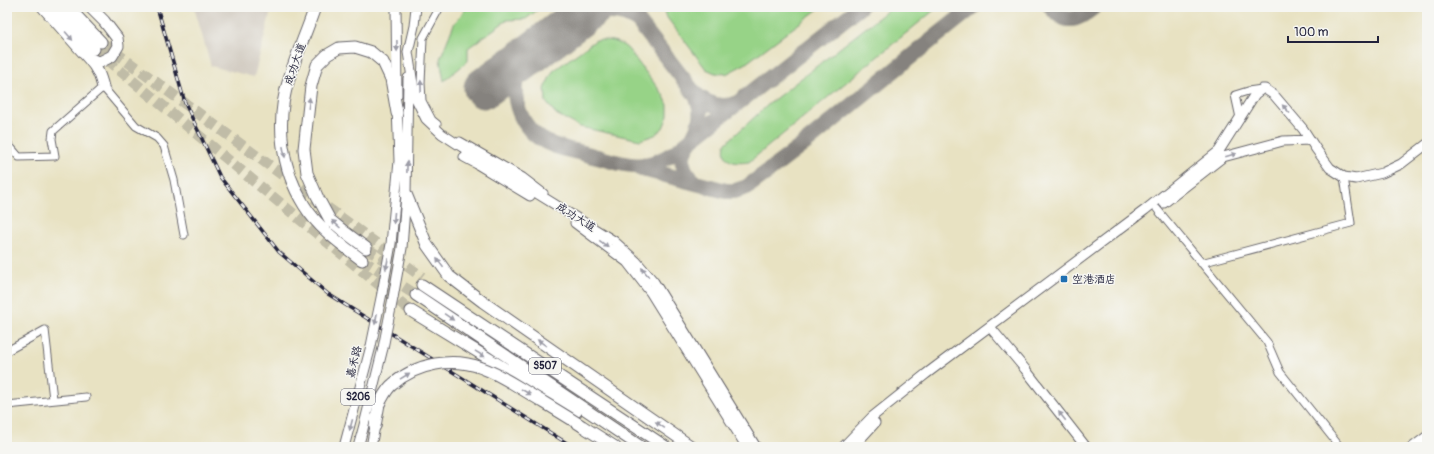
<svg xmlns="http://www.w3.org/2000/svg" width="1434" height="454" viewBox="0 0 1434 454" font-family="Pangolin,'LXGW WenKai TC',sans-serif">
  <rect width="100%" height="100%" fill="#f6f6f2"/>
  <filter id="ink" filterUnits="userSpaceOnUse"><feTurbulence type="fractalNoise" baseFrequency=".025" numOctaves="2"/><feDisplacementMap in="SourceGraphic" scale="8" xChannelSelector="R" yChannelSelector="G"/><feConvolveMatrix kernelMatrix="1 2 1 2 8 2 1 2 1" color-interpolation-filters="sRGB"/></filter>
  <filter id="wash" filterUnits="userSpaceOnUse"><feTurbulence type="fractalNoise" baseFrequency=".012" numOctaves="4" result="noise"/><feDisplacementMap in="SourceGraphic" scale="16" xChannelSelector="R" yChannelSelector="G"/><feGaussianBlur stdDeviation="0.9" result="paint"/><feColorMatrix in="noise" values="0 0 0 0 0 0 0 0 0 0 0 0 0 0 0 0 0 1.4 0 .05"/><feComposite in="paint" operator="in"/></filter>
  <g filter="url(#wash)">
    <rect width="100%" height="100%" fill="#e8e2c2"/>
    <path fill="#cbc3b8" d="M194 7H272L254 77 211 66Z"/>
    <path fill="#97d387" stroke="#5c7a61" d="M467 7H541L526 19 507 20 468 48V61L444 81 440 59 454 24Z
      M663 7H821L745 64 726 74 715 73 706 69 665 15Z
      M892 7H938L749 162C735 164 721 163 725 144L771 102Z
      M596 40C609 40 618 40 628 49L664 96 668 105V116L663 128 655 135 640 140 580 127 556 114 546 102 545 87 553 71Z"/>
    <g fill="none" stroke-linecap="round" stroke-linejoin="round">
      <path stroke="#85827e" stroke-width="16" d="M632 7 638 21C608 0 574 20 549 40 541 46 531 53 524 61 506 84 517 122 538 137 553 148 573 150 590 155 623 164 642 174 674 153L860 7
        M1051 7C1066 26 1078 20 1094 7
        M638 21 695 94C703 109 702 122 693 137
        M695 94C707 104 722 110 737 103
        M690 141C678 158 681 170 696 183
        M639 168 726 191H735L747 187 766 173 804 144 913 55 973 7"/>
      <path stroke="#85827e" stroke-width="41" d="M484 88 531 54 592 7"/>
    </g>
  </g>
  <g filter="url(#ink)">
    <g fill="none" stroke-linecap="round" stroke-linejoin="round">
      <path stroke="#c0bca7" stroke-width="11" stroke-dasharray="11 5.5" stroke-linecap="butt" d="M101 42 422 277
        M94 49 411 311
        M366 248 407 275
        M362 260 416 295"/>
      <defs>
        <path id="minor" d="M1240 118 1235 95 1248 91 1262 89
          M437 124 432 120 422 101 421 83 423 38 440 7
          M460 141 523 177 544 193
          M7 143 19 157 55 156 52 139 53 131 103 87 136 126 157 138 164 146 174 180 184 235
          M1157 209 1267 342 1280 372 1340 447
          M1201 263 1351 223 1344 177
          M7 351 45 330 53 399
          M7 405 86 397
          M1411 447 1427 435
          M1422 447 1427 443"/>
        <path id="major" d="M396 7 397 95
          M416 7 414 26 408 52 415 97 426 119 442 134 462 147 614 241 636 261 654 282 756 447
          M464 157 477 164 530 196
          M1164 203 1223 157 1283 141 1310 140
          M575 223 627 262 651 293 743 441 746 447
          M382 293 391 244 399 161 397 107
          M393 298 402 248 406 194 408 78
          M990 327 1025 369 1086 447
          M344 447 371 346
          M358 447 363 429 383 348
          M371 447 375 426 374 419
          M843 447 872 417 926 374 1145 210 1219 151 1255 94 1262 89H1265L1274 95 1303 129 1316 149 1330 168 1344 177 1356 179 1382 173 1401 164 1427 144
          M853 447 875 423"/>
        <path id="highway" d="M43 7 89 59 100 62 112 56 118 46 117 38 104 21 90 7
          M56 7 94 49
          M68 7 101 42
          M315 7C307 31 296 55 289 79 275 121 281 168 304 205 318 228 341 244 362 260
          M89 59C97 68 100 75 103 87
          M406 194 427 245 449 276 483 302 692 447
          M366 248 346 233 330 220 317 196 307 173 304 149 311 86 317 65 327 55 339 48 355 47 371 52 383 62 391 79 397 113
          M422 285 666 447
          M416 295 641 447
          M411 311 576 412
          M375 426 379 404
          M582 426 615 447"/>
      </defs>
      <use href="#minor" stroke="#67656a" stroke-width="9"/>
      <use href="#major" stroke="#67656a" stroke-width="11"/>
      <use href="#highway" stroke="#67656a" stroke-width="13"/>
      <use href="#minor" stroke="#fff" stroke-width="7"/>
      <use href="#major" stroke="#fff" stroke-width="9"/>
      <use href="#highway" stroke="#fff" stroke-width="11"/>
      <defs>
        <path id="rail" d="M157 7 185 103 220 177 279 252 328 294 573 447"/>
      </defs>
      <use href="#rail" stroke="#22223b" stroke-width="3.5"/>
      <use href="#rail" stroke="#f6f6f2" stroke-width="2" stroke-dasharray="6" stroke-linecap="butt"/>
      <defs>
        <path id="major-bridge" d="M371 346 382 293
          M383 348 393 298"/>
        <path id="highway-bridge" d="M379 404C383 397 387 388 393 384 417 363 453 357 482 368 499 374 515 385 530 394 548 405 565 415 582 426"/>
      </defs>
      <use href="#major-bridge" stroke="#67656a" stroke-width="11" stroke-linecap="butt"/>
      <use href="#highway-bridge" stroke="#67656a" stroke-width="13" stroke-linecap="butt"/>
      <use href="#major-bridge" stroke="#fff" stroke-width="9"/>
      <use href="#highway-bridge" stroke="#fff" stroke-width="11"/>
    </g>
    <defs><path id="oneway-solid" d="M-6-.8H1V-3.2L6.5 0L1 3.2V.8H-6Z"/></defs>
    <g fill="#9c9ca7">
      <use href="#oneway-solid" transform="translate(69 36) rotate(49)"/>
      <use href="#oneway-solid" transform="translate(397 46) rotate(89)"/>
      <use href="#oneway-solid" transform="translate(421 86) rotate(-91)"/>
      <use href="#oneway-solid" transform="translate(309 103) rotate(-83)"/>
      <use href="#oneway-solid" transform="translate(1286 109) rotate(-132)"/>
      <use href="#oneway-solid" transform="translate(284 152) rotate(79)"/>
      <use href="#oneway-solid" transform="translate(1231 155) rotate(-16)"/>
      <use href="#oneway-solid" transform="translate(407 167) rotate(-89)"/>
      <use href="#oneway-solid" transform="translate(394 218) rotate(95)"/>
      <use href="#oneway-solid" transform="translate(336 224) rotate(-138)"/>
      <use href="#oneway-solid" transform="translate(604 244) rotate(37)"/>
      <use href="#oneway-solid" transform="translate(440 263) rotate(-126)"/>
      <use href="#oneway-solid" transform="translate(387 264) rotate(101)"/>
      <use href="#oneway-solid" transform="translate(645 272) rotate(-129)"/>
      <use href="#oneway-solid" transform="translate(449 317) rotate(34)"/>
      <use href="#oneway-solid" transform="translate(376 319) rotate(101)"/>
      <use href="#oneway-solid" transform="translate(542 343) rotate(-145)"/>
      <use href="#oneway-solid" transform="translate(480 354) rotate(31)"/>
      <use href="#oneway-solid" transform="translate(405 376) rotate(-32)"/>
      <use href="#oneway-solid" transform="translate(526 392) rotate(31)"/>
      <use href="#oneway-solid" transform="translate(1062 416) rotate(-128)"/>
      <use href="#oneway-solid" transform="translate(351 425) rotate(105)"/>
      <use href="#oneway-solid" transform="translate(660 425) rotate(-145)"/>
    </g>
  </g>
  <rect fill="#1f6fb2" stroke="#f6f6f2" stroke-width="1.5" x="1060" y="275" width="8" height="8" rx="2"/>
  <g text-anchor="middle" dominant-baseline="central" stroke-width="3" stroke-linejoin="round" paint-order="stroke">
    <g fill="#f6f6f2" stroke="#626272" stroke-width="1">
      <rect x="529" y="358" width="32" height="16" rx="3"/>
      <rect x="341" y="389" width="34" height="16" rx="3"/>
    </g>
    <g font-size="10" font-weight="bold" fill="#22223b">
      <text x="545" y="366">S507</text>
      <text x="358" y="397">S206</text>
    </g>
    <g font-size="11" fill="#22223b" stroke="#f6f6f2">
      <text transform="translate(295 64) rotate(-71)">成功大道</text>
      <text transform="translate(576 217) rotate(32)">成功大道</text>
      <text transform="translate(354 362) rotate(-76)">嘉禾路</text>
    </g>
    <g font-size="11" fill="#22223b" stroke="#f6f6f2" text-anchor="start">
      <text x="1072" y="279">空港酒店</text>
    </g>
  </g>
  <rect width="1434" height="454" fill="none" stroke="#f6f6f2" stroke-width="24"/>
  <path d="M1288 36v6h90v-6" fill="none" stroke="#22223b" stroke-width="2"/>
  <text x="1294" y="36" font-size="12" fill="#22223b" stroke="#f6f6f2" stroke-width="3" paint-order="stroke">100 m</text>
</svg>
